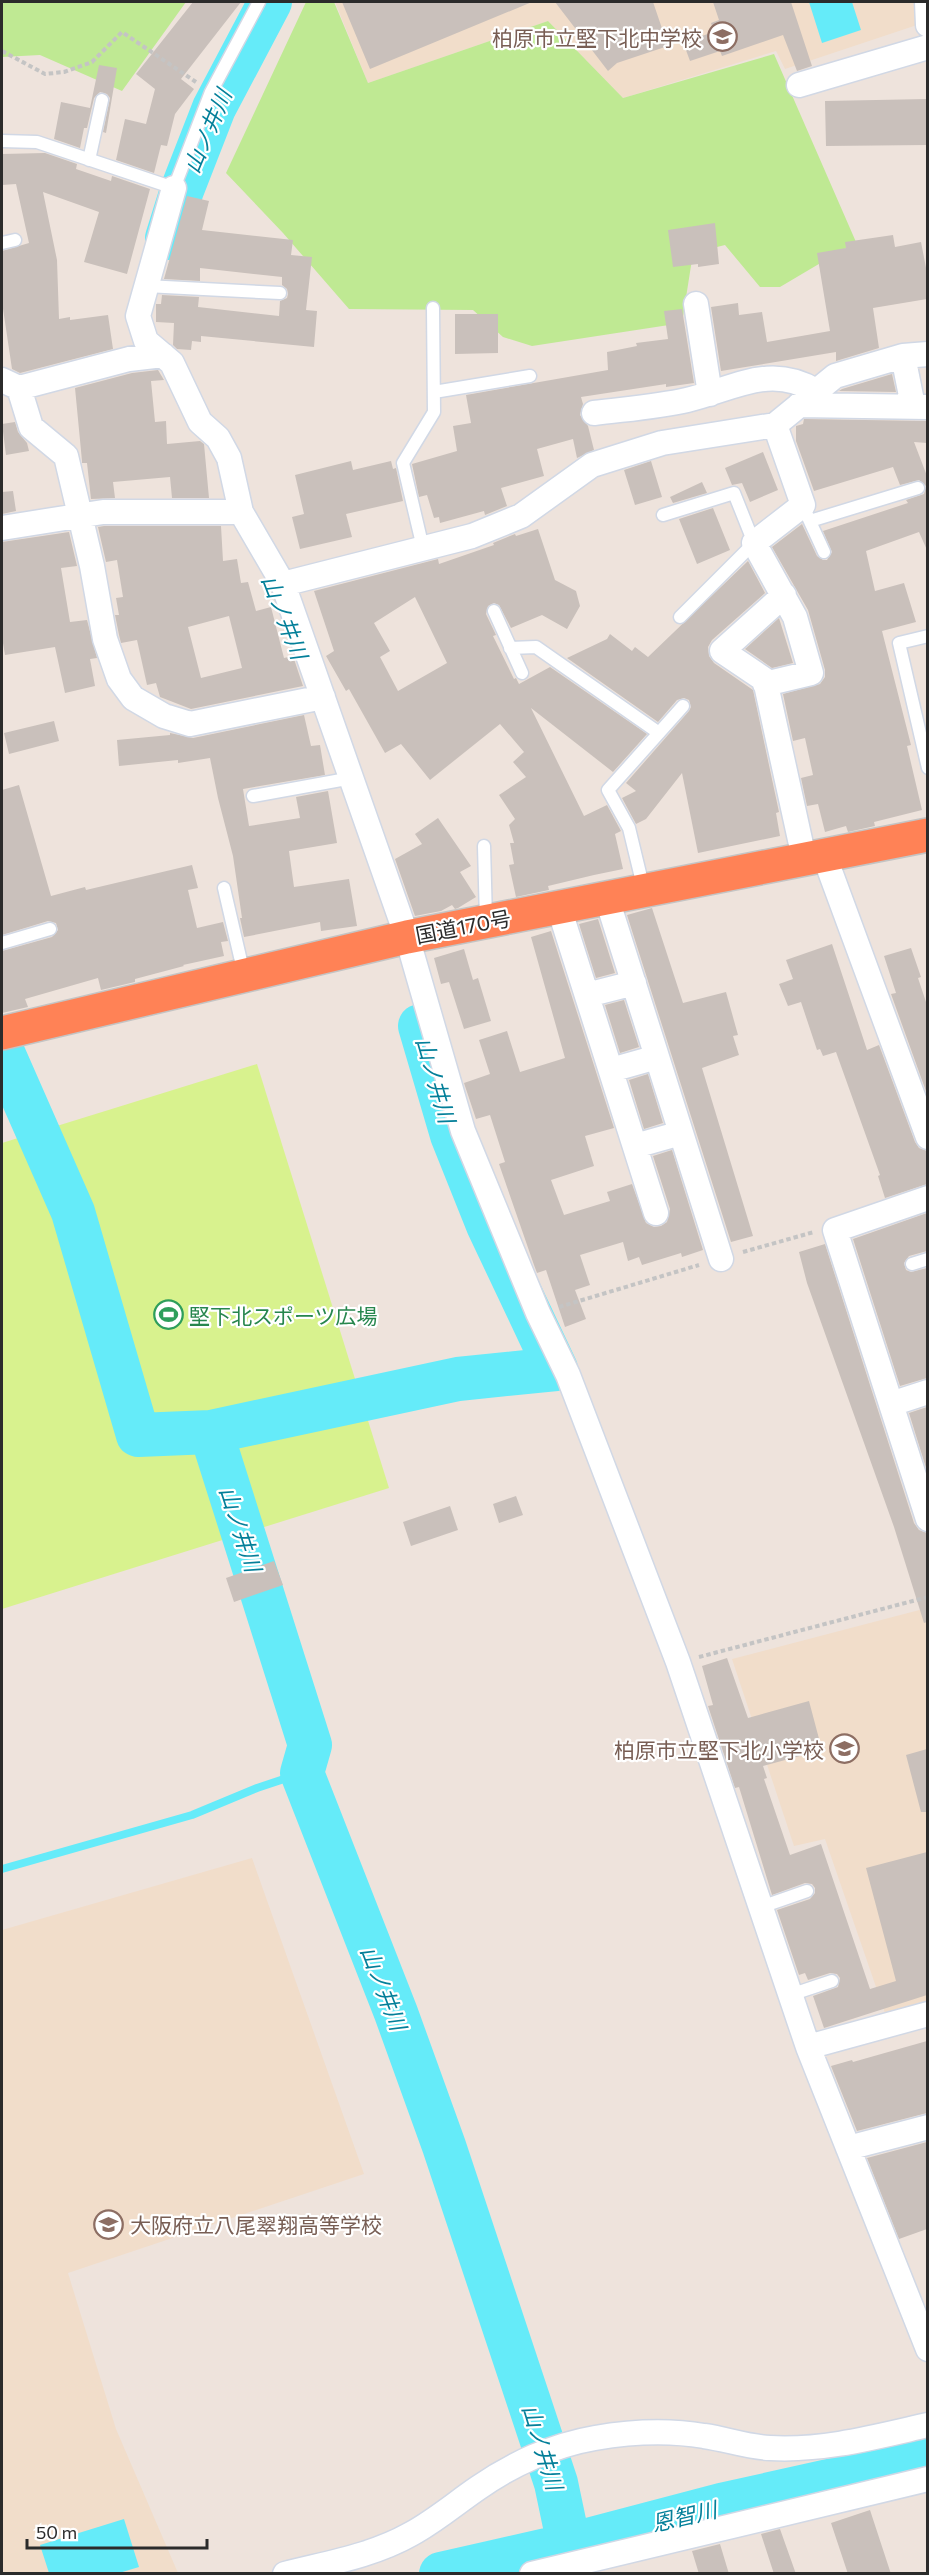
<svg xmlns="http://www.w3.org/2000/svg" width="929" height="2575" viewBox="0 0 929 2575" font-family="Commissioner,'Noto Sans JP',sans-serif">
  <rect width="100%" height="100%" fill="#eee3dc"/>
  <path fill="#f1ddca" d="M335 2H918L920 24 785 69 776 51 623 98 548 21 368 83Z
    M927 1608V2003L885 2013 825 1839 794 1846 732 1659Z
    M252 1858 364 2174 68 2273 116 2429 178 2573 2 2574V1930Z"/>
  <path fill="#bfe993" d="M2 2H186L122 91 40 55 2 57Z
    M306 2H334L368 83 548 21 623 98 774 54 856 242 780 287H760L725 245 693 253 682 323 532 346 503 337 473 310 349 309 283 233 226 173Z"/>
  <path fill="#d8f28e" d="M257 1064 389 1488 2 1609V1143Z"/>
  <path fill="#65ebf9" d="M809 2H852L861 30 822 43Z
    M124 2519 139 2567 119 2573H49L40 2545Z"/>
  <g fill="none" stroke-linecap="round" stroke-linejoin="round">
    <path stroke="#65ebf9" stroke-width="8" d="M2 1869 192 1815 257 1788 302 1773
      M569 2545 575 2560"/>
    <path stroke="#65ebf9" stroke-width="44" d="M167 238 182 190 214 108 270 2
      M4 1055 73 1212 138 1435 211 1432 458 1379 556 1369 488 1225 452 1135 420 1026
      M211 1432 310 1745 302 1773 396 2013 444 2146 556 2483 569 2545
      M441 2574 569 2545 721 2505 928 2459"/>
  </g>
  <path fill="#c9c0bb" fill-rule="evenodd" d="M193 2H241L181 79 194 89 175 114 167 146 161 145 154 173 116 160 125 119 146 124 155 89 136 74Z
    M342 2H532L370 69Z
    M555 2H653L668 46 617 63 608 71Z
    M713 2H791L812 66 797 71 783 35 722 56 720 51 690 61 683 42 714 32 711 23 719 20Z
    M99 65 117 68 106 133 103 132 110 98 107 94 100 92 94 98 87 128H84L80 148 54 139 61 102 90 108Z
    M927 99V145L826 146 825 101Z
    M45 153 77 164 76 169 111 181 112 176 150 189 127 274 84 262 99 212 43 192 57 260 59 319 70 317V320L108 315 113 349 20 373 12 369 2 302V251L29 243 16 184 2 185V154Z
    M187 196 209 201 202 230 293 240 291 255 312 257 306 310 317 311 314 347 201 336V342L192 341 191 350 177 349 173 345 174 323 156 322V304H161L162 295 199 297 198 307 279 316 280 301 287 298 288 294 287 289 282 285V277L200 268V281L164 279Z
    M715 223 719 264 698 267V264L673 267 668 230Z
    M893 235 895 247 921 242 927 273V299L873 308 879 348 836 361V352L721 371 711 307 738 303 739 315 762 312 767 342 830 331 817 253 846 248 845 242Z
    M682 309 694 383 666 387V384L581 397 583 404 580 415 588 426 594 450 577 458 573 439 537 449 544 476 501 488 507 506 485 515 484 511 440 523 439 517 434 518 427 495 419 497 412 464 457 451 453 426 471 423 466 395 608 370 607 352 637 346 636 343 668 339 664 311Z
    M455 314H498V353L455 354Z
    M158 370 164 380 151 381 155 422 166 421 167 444 200 441 204 444 209 498H172L170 477 113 482 115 498 91 499 87 463H82V461L75 388 132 373Z
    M892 374 896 392 839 391 842 389Z
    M804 419 927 421V443L914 442 927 476V550L919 532 866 551 875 591 904 583 916 622 882 631 911 745 907 746 922 810 874 822 875 826 848 832 846 826 825 832 818 804 807 806 801 778 813 775 805 738 793 741 783 694 820 684 825 677V670L808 610 772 547 802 524 817 556 823 560H827L832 552 823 531 908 503 906 500 924 494 926 486 919 480 900 485 893 467 814 491 796 441V426L803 424Z
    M15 422 18 432 27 443 29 451 6 455 2 424Z
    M763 452 778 490 750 502 742 483 732 485 725 468Z
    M351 461 353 470 391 461 393 469 396 468 403 501 346 514 352 537 300 549 292 517 304 514 295 475Z
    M651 461 662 497 635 505 624 470Z
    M702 482 707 493 673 503 670 497Z
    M13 491 16 511 2 514V492Z
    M713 508 730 550 697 564 679 519Z
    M104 526H221L223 561 237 559 241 583 248 582 256 611 271 607 284 658 293 656 303 686 191 709 160 697 156 683 147 685 137 640 121 643 119 635 115 615H119L116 598 123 597 117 560 106 562 98 527ZM229 616 242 668 201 678 188 627Z
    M538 529 555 580 576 591 580 606 567 629 542 615 511 628 499 605 494 603 488 606 486 614 496 635 493 636 514 679 516 678 519 684 550 667 647 734 613 772 531 708 584 816 607 805 621 831 615 834 623 869 594 875 548 886 549 890 516 897 509 865 514 864 510 843H514L509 825 515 819 499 795 526 777 513 762 524 752 500 724 430 780 401 744 385 753 349 689 346 691 326 656 334 651 314 591 438 559 439 564 494 545 493 543 515 534 516 536ZM415 597 447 663 398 691 380 657 390 651 374 623Z
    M69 532 77 566 61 568 70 622 87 620 97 658 90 659 95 686 65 693 55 647 5 655 2 637V542Z
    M748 561 765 593 712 640 708 647 709 656 714 663 753 690 779 812 776 813 780 836 698 853 682 773 646 819 636 824 622 798 636 791 626 783 689 711 691 707 689 700 684 698 677 700 658 722 567 658 607 639 610 634 632 651 635 647 648 657Z
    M779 618 793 663 772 668 745 649Z
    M304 715 311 746 320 745 325 775 243 789 249 826 300 818 296 797 328 791 337 843 289 851 294 887 349 879 357 926 321 931 320 922 244 937 240 918H242L233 856 218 798 210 758 178 763V760L119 766 117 740 170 735V733L193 738Z
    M54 721 59 741 9 754 4 733Z
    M19 785 51 896 85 887 86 890 192 865 198 888 188 890 197 928 223 922 228 941 221 942 224 956 183 965 184 966 135 979V982L101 990 98 978 25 999 28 1007 2 1013V951L52 937 58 930 56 923 48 921 2 935V790Z
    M438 818 471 866 460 872 476 897 458 908 455 909 452 905 441 911 415 916 395 859 422 844 415 834Z
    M652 908 683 1003 726 992 738 1035 733 1036 739 1055 702 1068 753 1236 731 1242 627 915Z
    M598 919 615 973 596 978 579 924Z
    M551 931 614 1128 585 1136 594 1166 551 1180 564 1215 610 1201 607 1192 632 1184 646 1223 654 1227 661 1226 667 1222 670 1209 653 1156 672 1150 703 1250 682 1257 681 1253 642 1265 639 1257 628 1261 623 1242 580 1255 590 1285 575 1290 586 1319 565 1327 546 1270 537 1273 534 1265 499 1164 505 1162 490 1115 476 1119 464 1083 490 1074 479 1040 507 1031 520 1072 565 1058 531 937Z
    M832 944 867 1050 879 1045 915 1142 919 1148 927 1151V1184L885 1198 878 1176 880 1175 836 1052 823 1056 820 1049 817 1050 801 1002 788 1006 779 984 793 979 786 960Z
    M911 948 921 977 918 978 927 1005V1094L891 994 896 993 884 956Z
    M464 949 473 980 478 978 491 1021 464 1029 449 982 441 984 434 958Z
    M624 1000 639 1047 620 1053 605 1005Z
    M648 1074 663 1123 644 1129 629 1080Z
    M927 1213V1251L909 1256 904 1263 906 1270 911 1272 927 1268V1378L900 1386 853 1239Z
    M825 1244 914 1523 919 1530 927 1533V1622L924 1623 894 1527 807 1283 799 1252Z
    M927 1407V1471L909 1413Z
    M516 1496 523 1515 499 1523 493 1504Z
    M450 1506 458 1530 411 1546 403 1522Z
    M274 1561 283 1585 234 1602 226 1578Z
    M727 1658 748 1718 809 1701 822 1750 763 1766 767 1778 764 1779 790 1855 821 1844 870 1989 896 1981 866 1868 927 1852V1995L824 2028 813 1996 838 1987 840 1978 837 1974 830 1973 808 1980 805 1973 799 1975 777 1910 810 1899 815 1893V1888L812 1884 805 1883 772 1895 739 1787 735 1788 708 1706 713 1705 702 1666Z
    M927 1749V1812H921L906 1755Z
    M927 2041V2113L857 2131 831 2066 852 2060 853 2062Z
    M927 2142V2229L899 2239 867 2158Z
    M870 2510 891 2574H848L831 2523Z
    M780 2529 796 2574H774L761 2534Z
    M720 2544 729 2574H699L692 2551Z"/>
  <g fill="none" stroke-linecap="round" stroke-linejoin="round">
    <defs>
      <path id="lane" d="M2 141 37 142 174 188 211 92 259 2
        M89 160 102 100
        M2 243 15 240
        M146 286 280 293
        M434 392 530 376
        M663 515 734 493 754 543 680 617
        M807 515 824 552
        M810 521 918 488
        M423 548 403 463 434 412 433 308
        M494 611 522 673
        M928 636 899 643 928 768
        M510 648 536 647 659 733
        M253 796 352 778
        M484 846 486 920
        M224 888 244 974
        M644 890 629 828 608 790 683 706
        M2 943 50 929
        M912 1264 928 1259
        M761 1907 807 1891
        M790 1995 832 1981"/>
      <path id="street" d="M927 2 928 25
        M799 85 928 47
        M174 188 138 316 146 341 172 363 200 422 218 438 229 458 241 512 283 584 407 937 463 1131 538 1313 568 1375 678 1662 808 2047 928 2349
        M696 304 710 394
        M903 356 913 406
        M2 380 19 388 31 427 66 456 92 566 105 639 119 679 133 698 164 716 190 724 323 697
        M19 388 129 359 163 355
        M799 405 928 407
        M594 413C625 409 657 407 687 400 734 389 770 363 816 391
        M2 528 103 512H241
        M283 584 472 536 521 516 592 465 662 443 775 425 835 376 903 356 928 354
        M784 595 722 651 765 680 804 858
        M765 684 811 673 795 617 754 543 803 505 775 425
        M824 855 928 1137
        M607 899 721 1259
        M559 908 656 1213
        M587 995 634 983
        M611 1070 657 1057
        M635 1146 681 1133
        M928 1198 835 1230 928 1519
        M891 1404 928 1392
        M808 2047 928 2014
        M848 2148 928 2127
        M285 2574C328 2563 372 2556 411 2534 435 2521 456 2503 478 2488 512 2464 554 2445 595 2438 630 2432 668 2430 704 2436 726 2439 747 2447 770 2448 824 2451 875 2437 928 2425
        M532 2574 928 2479"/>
      <path id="highway" d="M2 1033 407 937 928 835"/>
    </defs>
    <use href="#lane" stroke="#d1d8e5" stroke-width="15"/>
    <use href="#street" stroke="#d1d8e5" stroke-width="27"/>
    <use href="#highway" stroke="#c4c4c4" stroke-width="36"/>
    <path stroke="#c4c4c4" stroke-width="4" stroke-dasharray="4.5 3" stroke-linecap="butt" d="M2 51 45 74 64 72 92 62 122 32 196 82
      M743 1252 814 1232
      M559 1307 699 1265
      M699 1657 928 1597"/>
    <use href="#lane" stroke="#fff" stroke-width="12"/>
    <use href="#street" stroke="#fff" stroke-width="24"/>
    <use href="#highway" stroke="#ff8256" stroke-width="33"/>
  </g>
  <defs>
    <symbol id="school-ring" viewBox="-11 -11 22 22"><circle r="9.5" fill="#fff" stroke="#8d6e63" stroke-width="1.5"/><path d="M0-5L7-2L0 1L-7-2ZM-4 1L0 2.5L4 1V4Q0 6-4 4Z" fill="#8d6e63"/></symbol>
    <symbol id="stadium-ring" viewBox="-11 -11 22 22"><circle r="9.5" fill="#fff" stroke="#2e9e5b" stroke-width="1.5"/><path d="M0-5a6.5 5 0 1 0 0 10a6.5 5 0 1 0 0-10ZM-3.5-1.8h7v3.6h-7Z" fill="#2e9e5b"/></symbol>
  </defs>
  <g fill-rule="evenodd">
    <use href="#school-ring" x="706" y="20" width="33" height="33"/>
    <use href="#stadium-ring" x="152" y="1298" width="33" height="33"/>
    <use href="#school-ring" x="828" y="1732" width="33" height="33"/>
    <use href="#school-ring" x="92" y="2208" width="33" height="33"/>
  </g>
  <g text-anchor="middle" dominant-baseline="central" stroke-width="4.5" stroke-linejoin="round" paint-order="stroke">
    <g font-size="21" fill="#785e54" stroke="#fff" text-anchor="end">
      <text x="702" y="37">柏原市立堅下北中学校</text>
      <text x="824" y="1749">柏原市立堅下北小学校</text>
      <text x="130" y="2224" text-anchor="start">大阪府立八尾翠翔高等学校</text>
    </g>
    <g font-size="21" fill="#2b2b2b" stroke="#fff">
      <text transform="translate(463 926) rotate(-11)">国道170号</text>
    </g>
    <g font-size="21" fill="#27864d" stroke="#fff" text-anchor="start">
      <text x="189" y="1315">堅下北スポーツ広場</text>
    </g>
    <g font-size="22" font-style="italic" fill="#037f99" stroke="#fff">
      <text transform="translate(207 131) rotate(-67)">山ノ井川</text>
      <text transform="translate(285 617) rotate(69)">山ノ井川</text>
      <text transform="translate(436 1080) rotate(74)">山ノ井川</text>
      <text transform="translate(241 1529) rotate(72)">山ノ井川</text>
      <text transform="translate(384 1988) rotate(69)">山ノ井川</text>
      <text transform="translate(543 2447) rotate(73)">山ノ井川</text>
      <text transform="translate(684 2516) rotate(-13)">恩智川</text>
    </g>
  </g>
  <rect width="929" height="2575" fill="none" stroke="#2b2b2b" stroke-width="6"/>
  <path d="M27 2539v9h180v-9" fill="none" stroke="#2b2b2b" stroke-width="3"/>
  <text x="36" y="2539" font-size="18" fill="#2b2b2b" stroke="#ffffff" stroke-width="4.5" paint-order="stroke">50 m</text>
</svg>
